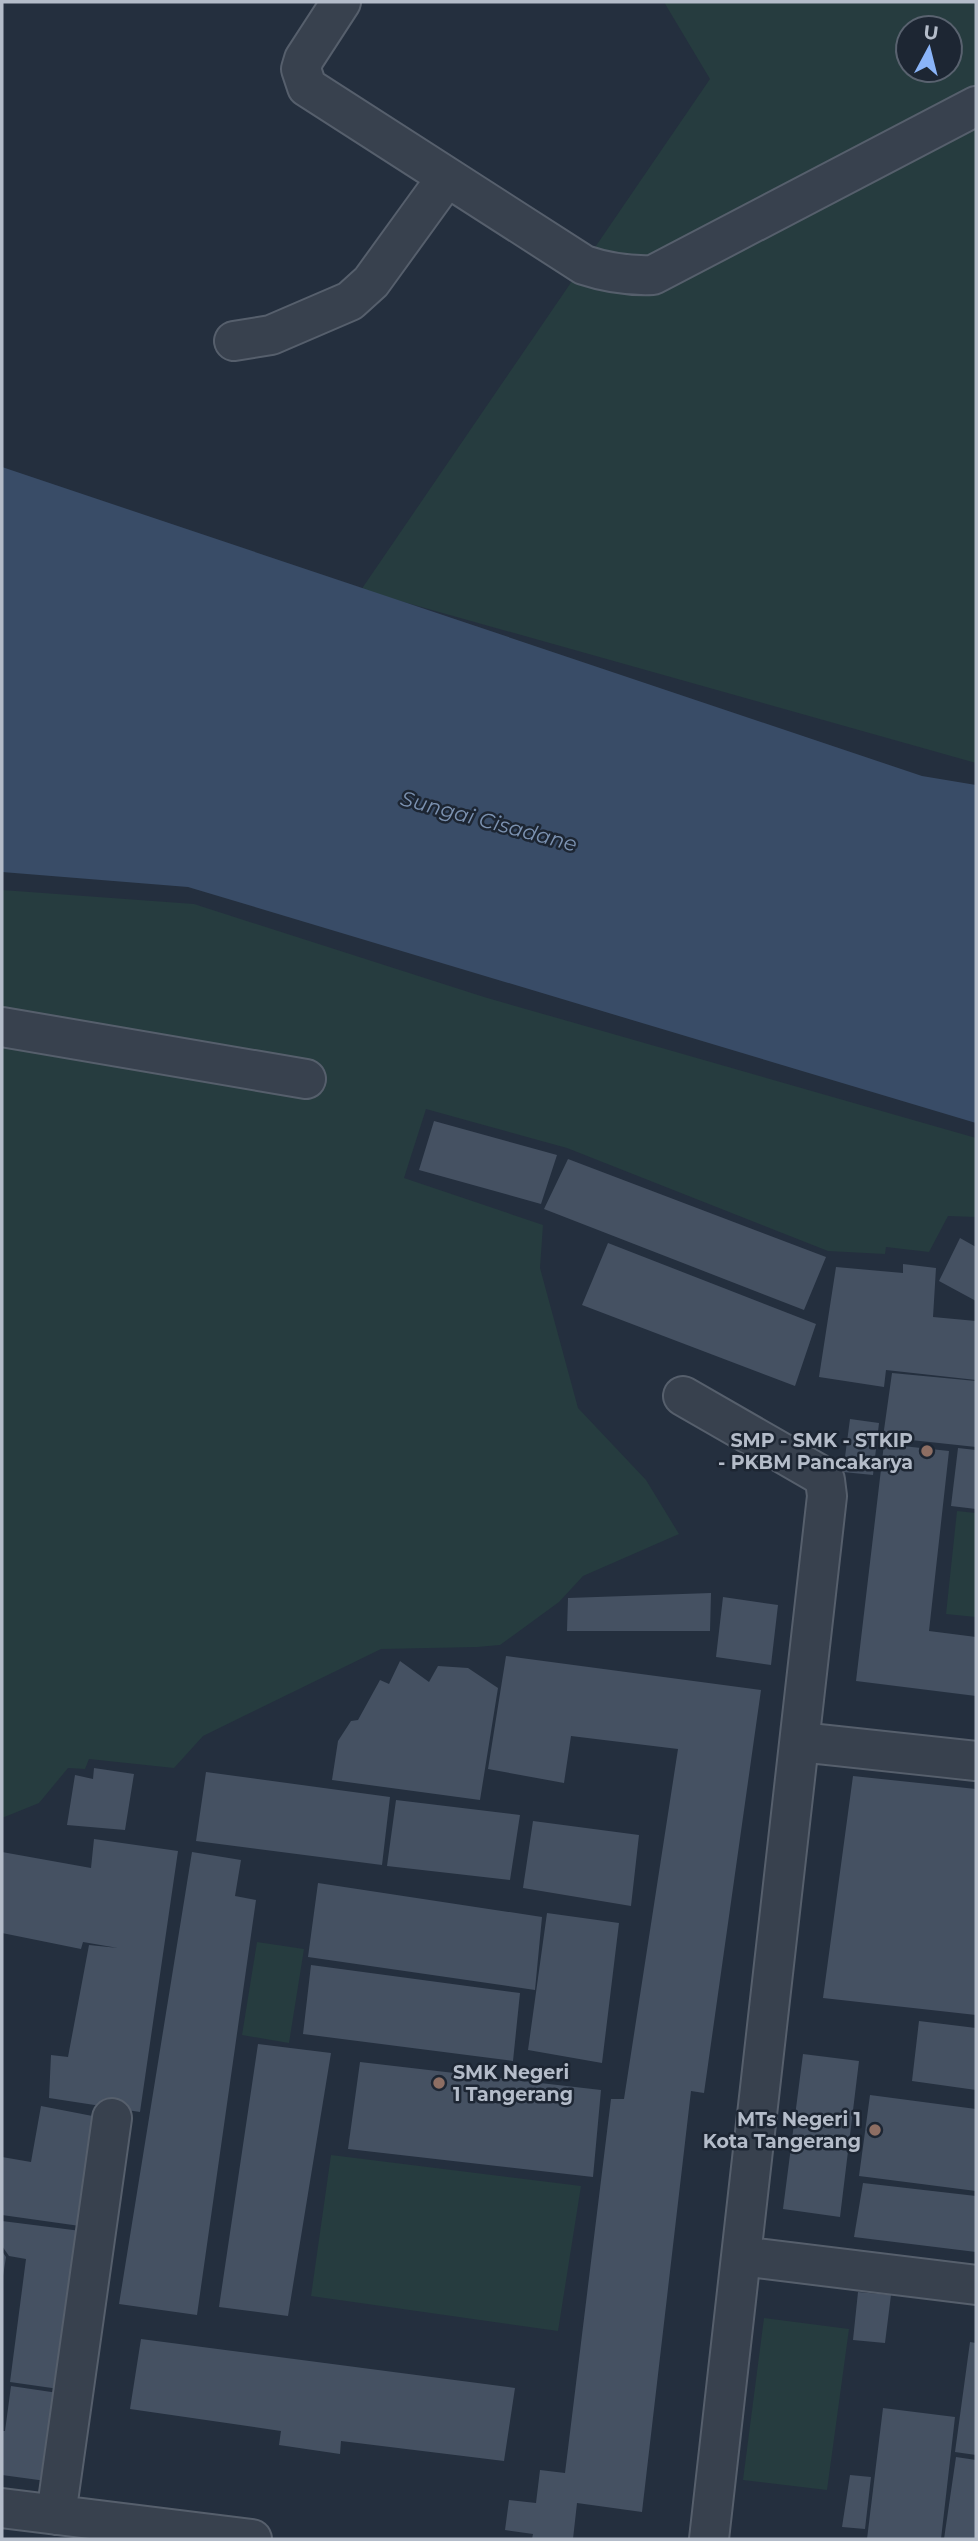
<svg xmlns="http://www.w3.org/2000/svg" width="978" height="2541" viewBox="0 0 978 2541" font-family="Montserrat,sans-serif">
  <rect width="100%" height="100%" fill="#242f3e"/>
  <path fill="#263c3f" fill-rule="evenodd" d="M664 2H976V763L361 590 710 79ZM908 28H950V70H908Z
    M2 890 194 904 484 997 976 1138V1217L948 1216 929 1252 886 1247 885 1254 828 1251 567 1148 426 1109 404 1178 543 1225 540 1268 578 1408 646 1480 679 1534 583 1576 559 1602 500 1645 477 1647 381 1649 203 1736 174 1768 89 1759 85 1769 68 1768 39 1803 2 1818Z
    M957 1511 976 1513V1617L946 1614Z
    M257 1942 304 1949 289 2043 242 2035Z
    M331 2155 581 2186 558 2331 311 2296Z
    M764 2318 849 2329 827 2490 743 2480Z"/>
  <path fill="#394c67" d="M2 467 922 776 976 785V1123L188 887 2 872Z"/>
  <path fill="#455162" d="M434 1121 557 1155 541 1204 419 1170Z
    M568 1159 826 1257 804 1310 544 1209Z
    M960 1238 976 1247V1301L939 1281Z
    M608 1243 816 1324 795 1386 582 1305Z
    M903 1264 936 1268 933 1317 976 1321V1380L886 1370 884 1387 819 1377 836 1267 903 1273Z
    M892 1373 976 1381V1447L883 1437Z
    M850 1419 879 1423 873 1475 843 1472Z
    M884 1444 949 1451 929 1631 976 1637V1696L856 1681Z
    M958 1448 976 1450V1509L951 1506Z
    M711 1593 710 1631H567L568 1598Z
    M723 1597 778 1605 771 1665 716 1657Z
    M506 1656 761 1690 704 2093 691 2091 642 2512 577 2503 573 2539H532L533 2534 505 2530 509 2500 536 2503 540 2470 565 2473 611 2099H624L678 1749 571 1736 564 1783 488 1769Z
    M400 1661 429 1682 438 1666 468 1668 498 1688 480 1800 332 1780 338 1741 351 1721 358 1720 380 1680 389 1684Z
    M94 1768 134 1774 125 1830 67 1825 75 1775 93 1779Z
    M206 1772 390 1797 382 1865 196 1841Z
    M853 1776 976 1789V2015L823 1998Z
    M396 1800 520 1815 510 1880 387 1866Z
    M533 1821 639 1835 631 1906 523 1888Z
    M94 1839 178 1851 140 2112 49 2098 51 2055 68 2057 89 1945 118 1948 83 1942 81 1949 2 1933V1852L91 1868Z
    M192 1852 241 1860 235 1896 256 1900 197 2315 119 2304Z
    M318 1883 542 1917 535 1990 308 1957Z
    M547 1913 619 1923 602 2063 528 2050Z
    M311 1965 520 1993 513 2061 303 2034Z
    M919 2021 976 2028V2090L912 2081Z
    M258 2044 331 2053 288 2316 219 2307Z
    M803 2054 859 2061 840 2217 783 2209Z
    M360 2062 601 2090 593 2177 348 2149Z
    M870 2095 976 2109V2191L859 2176Z
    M41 2106 108 2119 87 2227 2 2215V2157L31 2162Z
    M863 2183 976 2196V2252L854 2237Z
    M2 2221 81 2231 59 2389 10 2382 26 2259 9 2256 2 2246Z
    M2 2251 6 2257 3 2276H2Z
    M858 2292 891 2295 885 2343 853 2340Z
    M141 2339 515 2388 504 2461 341 2441 340 2454 279 2445 281 2431 130 2409Z
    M970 2342 976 2343V2455L955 2452Z
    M11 2386 58 2393 46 2481 2 2475V2431H5Z
    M883 2408 955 2417 941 2539H867Z
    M956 2457 976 2460V2539H944Z
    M850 2475 871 2477 865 2529 842 2527Z"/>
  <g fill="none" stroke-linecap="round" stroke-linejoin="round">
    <defs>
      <path id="minor" d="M341 2 304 59 301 69 307 87 584 265C608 273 628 276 653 275L976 106
        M234 341 271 335 350 301 371 282 447 177
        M2 1027 306 1079
        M683 1396 817 1473 825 1480 827 1496 709 2539
        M800 1742 976 1761
        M741 2256 976 2285
        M2 2508 252 2539
        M56 2515 112 2118"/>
    </defs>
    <use href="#minor" stroke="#565f6c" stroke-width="42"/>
    <use href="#minor" stroke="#38414e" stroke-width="38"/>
  </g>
  <g fill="#8d6e63" stroke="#1d2633" stroke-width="2.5">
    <circle cx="927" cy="1451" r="7"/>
    <circle cx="439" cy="2083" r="7"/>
    <circle cx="875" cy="2130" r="7"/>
  </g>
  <g text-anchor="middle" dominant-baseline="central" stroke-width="5" stroke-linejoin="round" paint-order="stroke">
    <g font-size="19" font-weight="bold" fill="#b4bcc9" stroke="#1d2633" text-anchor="end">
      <text x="913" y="1440">SMP - SMK - STKIP<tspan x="913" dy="22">- PKBM Pancakarya</tspan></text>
      <text x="453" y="2072" text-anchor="start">SMK Negeri<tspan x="453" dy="22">1 Tangerang</tspan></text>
      <text x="861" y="2119">MTs Negeri 1<tspan x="861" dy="22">Kota Tangerang</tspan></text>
    </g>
    <g font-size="21" font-style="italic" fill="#7c92b1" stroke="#1d2633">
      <text transform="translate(489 821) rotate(15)">Sungai Cisadane</text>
    </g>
  </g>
  <rect width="978" height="2541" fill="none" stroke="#b4bcc9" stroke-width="7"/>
  <g transform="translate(929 49) rotate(7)"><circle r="33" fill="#1d2633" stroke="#59626f" stroke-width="2"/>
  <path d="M0-5L12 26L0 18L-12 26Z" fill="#8ab4f8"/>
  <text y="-10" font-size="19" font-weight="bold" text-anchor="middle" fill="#b4bcc9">U</text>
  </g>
</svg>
